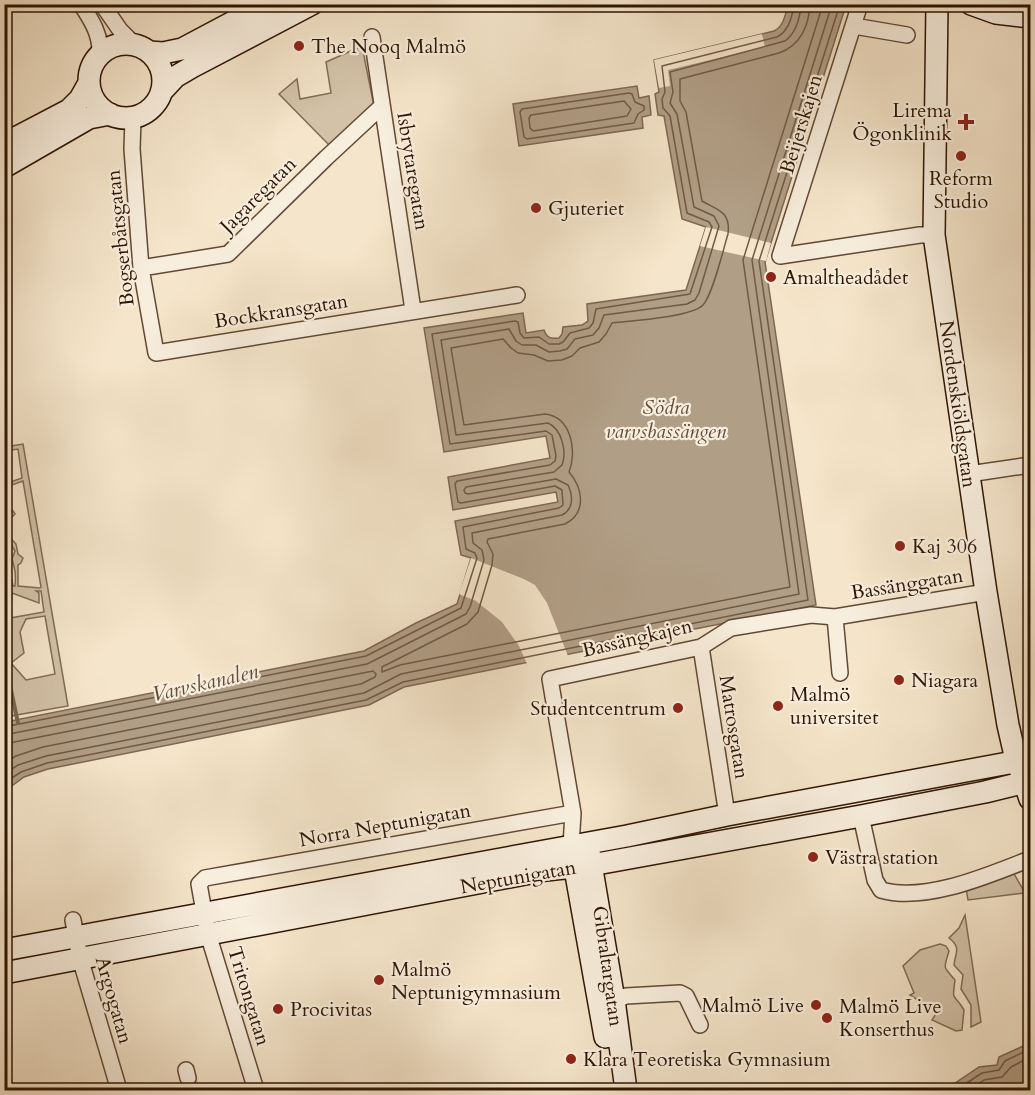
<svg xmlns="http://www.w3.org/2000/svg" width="1035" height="1095" viewBox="0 0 1035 1095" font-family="Cardo,serif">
  <rect width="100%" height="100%" fill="#f5e5ca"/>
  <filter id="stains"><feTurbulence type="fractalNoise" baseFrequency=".00333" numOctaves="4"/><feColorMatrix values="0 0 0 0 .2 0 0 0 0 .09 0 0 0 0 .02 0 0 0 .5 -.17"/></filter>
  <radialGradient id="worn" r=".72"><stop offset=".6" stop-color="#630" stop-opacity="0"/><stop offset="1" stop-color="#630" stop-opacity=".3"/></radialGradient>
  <path fill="#d3c2a8" stroke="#806c56" stroke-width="1.5" fill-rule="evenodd" d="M362 46 374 106 330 146 279 94 297 79 300 99 331 93 326 62Z
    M23 444 68 706 5 717V544L6 550H8V555L7 556 13 586H15C16 573 15 570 12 559L15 551 6 536 8 519 5 514 7 507 5 484 22 478 18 449 5 451V447ZM23 481 41 587 40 588 18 586V565L21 563 23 558 18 554 16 544 8 535 10 519 15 514 11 508 10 496 6 487ZM36 591H41L44 612 10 618 12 593 39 603V593ZM45 616 55 674 26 680 11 663 24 653 20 632 26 619Z
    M1013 872 1025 893 968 900 966 888Z
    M965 915 981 1022 971 1027V1005L961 989 963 975 954 965C955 953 962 948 949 938L959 928Z
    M940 944 946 946 949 951C944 969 942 965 955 980 952 1004 953 991 964 1010L962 1030 956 1031 932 1020 937 1012 910 995 914 993 903 966 920 950Z"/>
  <path fill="#b19e86" stroke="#7d6752" stroke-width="1.5" d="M788 5H846L765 262 816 605 404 687 369 705 48 769 24 777 5 791V722L364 651 416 623 457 604 471 558 461 555 455 521 558 502 556 492 453 510 448 477 550 458 546 436 444 452 424 328 523 313 526 333 544 330C547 338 550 339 559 338L562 334 563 327 582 325 588 321 587 304 686 290 706 227 682 219 664 116 658 115 655 94 659 92 654 60 774 31C784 26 785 15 788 5Z
    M637 86 639 98 649 96 651 115 642 117 643 128 519 146 513 104Z
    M1030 1043V1090H945L979 1067 997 1065 999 1057Z"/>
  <path fill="#f5e5ca" d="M762 34 765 47 668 70 670 86 659 88 654 60Z
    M706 227 771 243 766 261 700 246Z
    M471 558 524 579 535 585 547 603 568 656 527 664 519 646 502 622 476 601 459 594Z"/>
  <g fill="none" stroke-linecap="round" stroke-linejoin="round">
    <path stroke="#705a44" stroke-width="1.5" d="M810 4C809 26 800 46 779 53L680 79V101L686 112 702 201C717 210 731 211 728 234 723 250 713 294 703 305 692 317 630 321 612 323L606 334 599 342 580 348 572 356 562 360 548 361 534 355 518 353 511 348 503 339 451 348 464 425 545 414C572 417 577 452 569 472 583 488 587 513 565 524L488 539 487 542 493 554 492 565 478 612 467 624 382 667V672L400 665 790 587 743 260 823 4
      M629 93 632 94 635 102 644 106V110L638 114 634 123 527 139 524 137 520 112 522 109Z
      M624 101 631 109 627 116 533 131 530 128 529 118 531 115Z
      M4 727 366 656 461 608 477 558 475 553 466 549 463 527 559 508 563 505 562 490 555 486 461 503 458 502 455 484 457 481 550 465 555 461 556 456 552 435 546 431 450 444 432 334 515 321 518 322 520 333 524 338 539 337 549 344H559L563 342 570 333 589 328 593 323 596 309 690 294 712 227 709 222 687 213 670 116 663 108 662 99 665 92 662 66 777 37C789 31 792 17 794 4
      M4 735 367 664 466 614 470 607 484 560 482 550 473 543 472 533 562 515C574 509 573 496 568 485L556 479 468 494 465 493 464 490 466 487 554 472 562 465C567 452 562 429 548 423L456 435 441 340 509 329 516 341 522 345H536L549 352 560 351 567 349 575 339 593 335 599 328 604 315 687 304 695 300 699 293 719 226 714 216 694 207 677 114 670 103 673 92 670 72 785 41C796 33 800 18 801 4
      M4 744 373 671 376 674 375 677 361 684 43 747 16 756 4 763
      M4 774 18 765 46 756 364 693 401 674 799 594 752 260 832 4
      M4 783 21 772 47 763 366 700 403 682 808 600 759 261 840 4
      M956 1090 982 1073 999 1070 1005 1061 1030 1049
      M969 1090 984 1080 1002 1077 1011 1067 1030 1057"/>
    <path stroke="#7d6752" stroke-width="4" d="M4 657 18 723"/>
    <path stroke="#cdbba2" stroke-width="15" stroke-dasharray="15 8" stroke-linecap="butt" d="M188 1078 193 1090"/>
    <defs>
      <path id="street" d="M81 4C92 21 101 35 100 55
        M102 4 120 30 135 45
        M860 4 780 256 920 235H934
        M854 26 907 35
        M372 37 413 310
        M133 118 132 149 141 268 156 353 517 295
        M141 268 228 254 326 158 382 106
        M969 474 1030 465
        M835 617 840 673
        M701 647 727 815
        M861 816 875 880 881 890C925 903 989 875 1030 859
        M571 846 573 813 550 679 701 647 731 628 811 615 835 617 986 592
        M73 920 80 958 119 1090
        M606 1004 626 996 680 993 686 996 700 1025
        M186 1070 188 1078
        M256 1090 208 934 199 884 205 878 573 813"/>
      <path id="secondary" d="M937 4 934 235 986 592 1008 725 1014 751 1030 799
        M971 4 996 13 1030 17
        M89 81a37 37 0 1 1 74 0a37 37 0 1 1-74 0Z
        M149 52 163 53 182 49 267 4
        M162 91 175 77 192 67 312 4
        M4 144 69 110 80 99 89 83
        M4 167 89 118 110 114
        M572 852 605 1037
        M589 852 614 1000 626 1090
        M4 950 627 836 727 815 1030 759
        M4 973 546 870 591 865 861 816 985 792 1030 781"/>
    </defs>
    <use href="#street" stroke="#604935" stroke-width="18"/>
    <use href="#secondary" stroke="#2e1503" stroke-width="24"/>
    <use href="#street" stroke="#f8eedd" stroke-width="15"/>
    <use href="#secondary" stroke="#f8eedd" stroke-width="21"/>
  </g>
  <g fill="#8f2418" stroke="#f8eedd" stroke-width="2">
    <circle cx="299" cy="46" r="6"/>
    <path d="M963 113h6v6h6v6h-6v6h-6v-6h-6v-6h6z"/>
    <circle cx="961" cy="156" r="6"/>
    <circle cx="536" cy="208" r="6"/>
    <circle cx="771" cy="277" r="6"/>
    <circle cx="900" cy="546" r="6"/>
    <circle cx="899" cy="680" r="6"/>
    <circle cx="778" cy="706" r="6"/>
    <circle cx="678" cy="708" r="6"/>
    <circle cx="813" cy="857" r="6"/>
    <circle cx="379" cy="980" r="6"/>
    <circle cx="816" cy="1005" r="6"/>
    <circle cx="278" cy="1009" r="6"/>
    <circle cx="827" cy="1018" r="6"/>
    <circle cx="571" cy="1059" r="6"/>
  </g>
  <g text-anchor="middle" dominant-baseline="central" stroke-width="4.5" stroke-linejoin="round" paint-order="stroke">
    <g font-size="20" fill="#2e1503" stroke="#f8eedd" text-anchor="start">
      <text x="311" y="46">The Nooq Malmö</text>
      <text x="952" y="110" text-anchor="end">Lirema<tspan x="952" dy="23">Ögonklinik</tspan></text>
      <text x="961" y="178" text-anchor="middle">Reform<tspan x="961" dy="23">Studio</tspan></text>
      <text x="548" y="208">Gjuteriet</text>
      <text x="783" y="277">Amaltheadådet</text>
      <text x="912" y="546">Kaj 306</text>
      <text x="911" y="680">Niagara</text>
      <text x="790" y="694">Malmö<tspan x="790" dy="23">universitet</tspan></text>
      <text x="666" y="708" text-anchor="end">Studentcentrum</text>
      <text x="825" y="857">Västra station</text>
      <text x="391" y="969">Malmö<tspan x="391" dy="23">Neptunigymnasium</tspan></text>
      <text x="804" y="1005" text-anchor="end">Malmö Live</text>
      <text x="839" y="1006">Malmö Live<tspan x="839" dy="23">Konserthus</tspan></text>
      <text x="290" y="1009">Procivitas</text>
      <text x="583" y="1059">Klara Teoretiska Gymnasium</text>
    </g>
    <g font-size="20" fill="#2e1503" stroke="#f8eedd">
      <text transform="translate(801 124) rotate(-73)">Beijerskajen</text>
      <text transform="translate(413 171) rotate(81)">Isbrytaregatan</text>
      <text transform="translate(258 195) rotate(-45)">Jagaregatan</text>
      <text transform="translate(120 238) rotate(-96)">Bogserbåtsgatan</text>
      <text transform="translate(281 311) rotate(-9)">Bockkransgatan</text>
      <text transform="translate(958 404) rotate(82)">Nordenskiöldsgatan</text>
      <text transform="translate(907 584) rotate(-9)">Bassänggatan</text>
      <text transform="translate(637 638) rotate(-13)">Bassängkajen</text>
      <text transform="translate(734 727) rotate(81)">Matrosgatan</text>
      <text transform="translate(385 825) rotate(-10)">Norra Neptunigatan</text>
      <text transform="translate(518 877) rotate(-10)">Neptunigatan</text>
      <text transform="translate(608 966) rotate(82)">Gibraltargatan</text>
      <text transform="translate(249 996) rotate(73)">Tritongatan</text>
      <text transform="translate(114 1000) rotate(74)">Argogatan</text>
    </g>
    <g font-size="21" font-style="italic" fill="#624c37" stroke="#f8eedd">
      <text x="666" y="407">Södra<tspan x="666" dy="24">varvsbassängen</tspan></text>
      <text transform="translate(205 683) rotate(-13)">Varvskanalen</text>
    </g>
  </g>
  <rect width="1035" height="1095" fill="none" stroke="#f5e5ca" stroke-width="24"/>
  <rect x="6" y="6" width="1023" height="1083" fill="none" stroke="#2e1503" stroke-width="3"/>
  <rect x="12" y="12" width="1011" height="1071" fill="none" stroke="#2e1503" stroke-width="1.5"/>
  <rect width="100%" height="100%" filter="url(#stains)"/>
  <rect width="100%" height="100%" fill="url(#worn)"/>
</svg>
